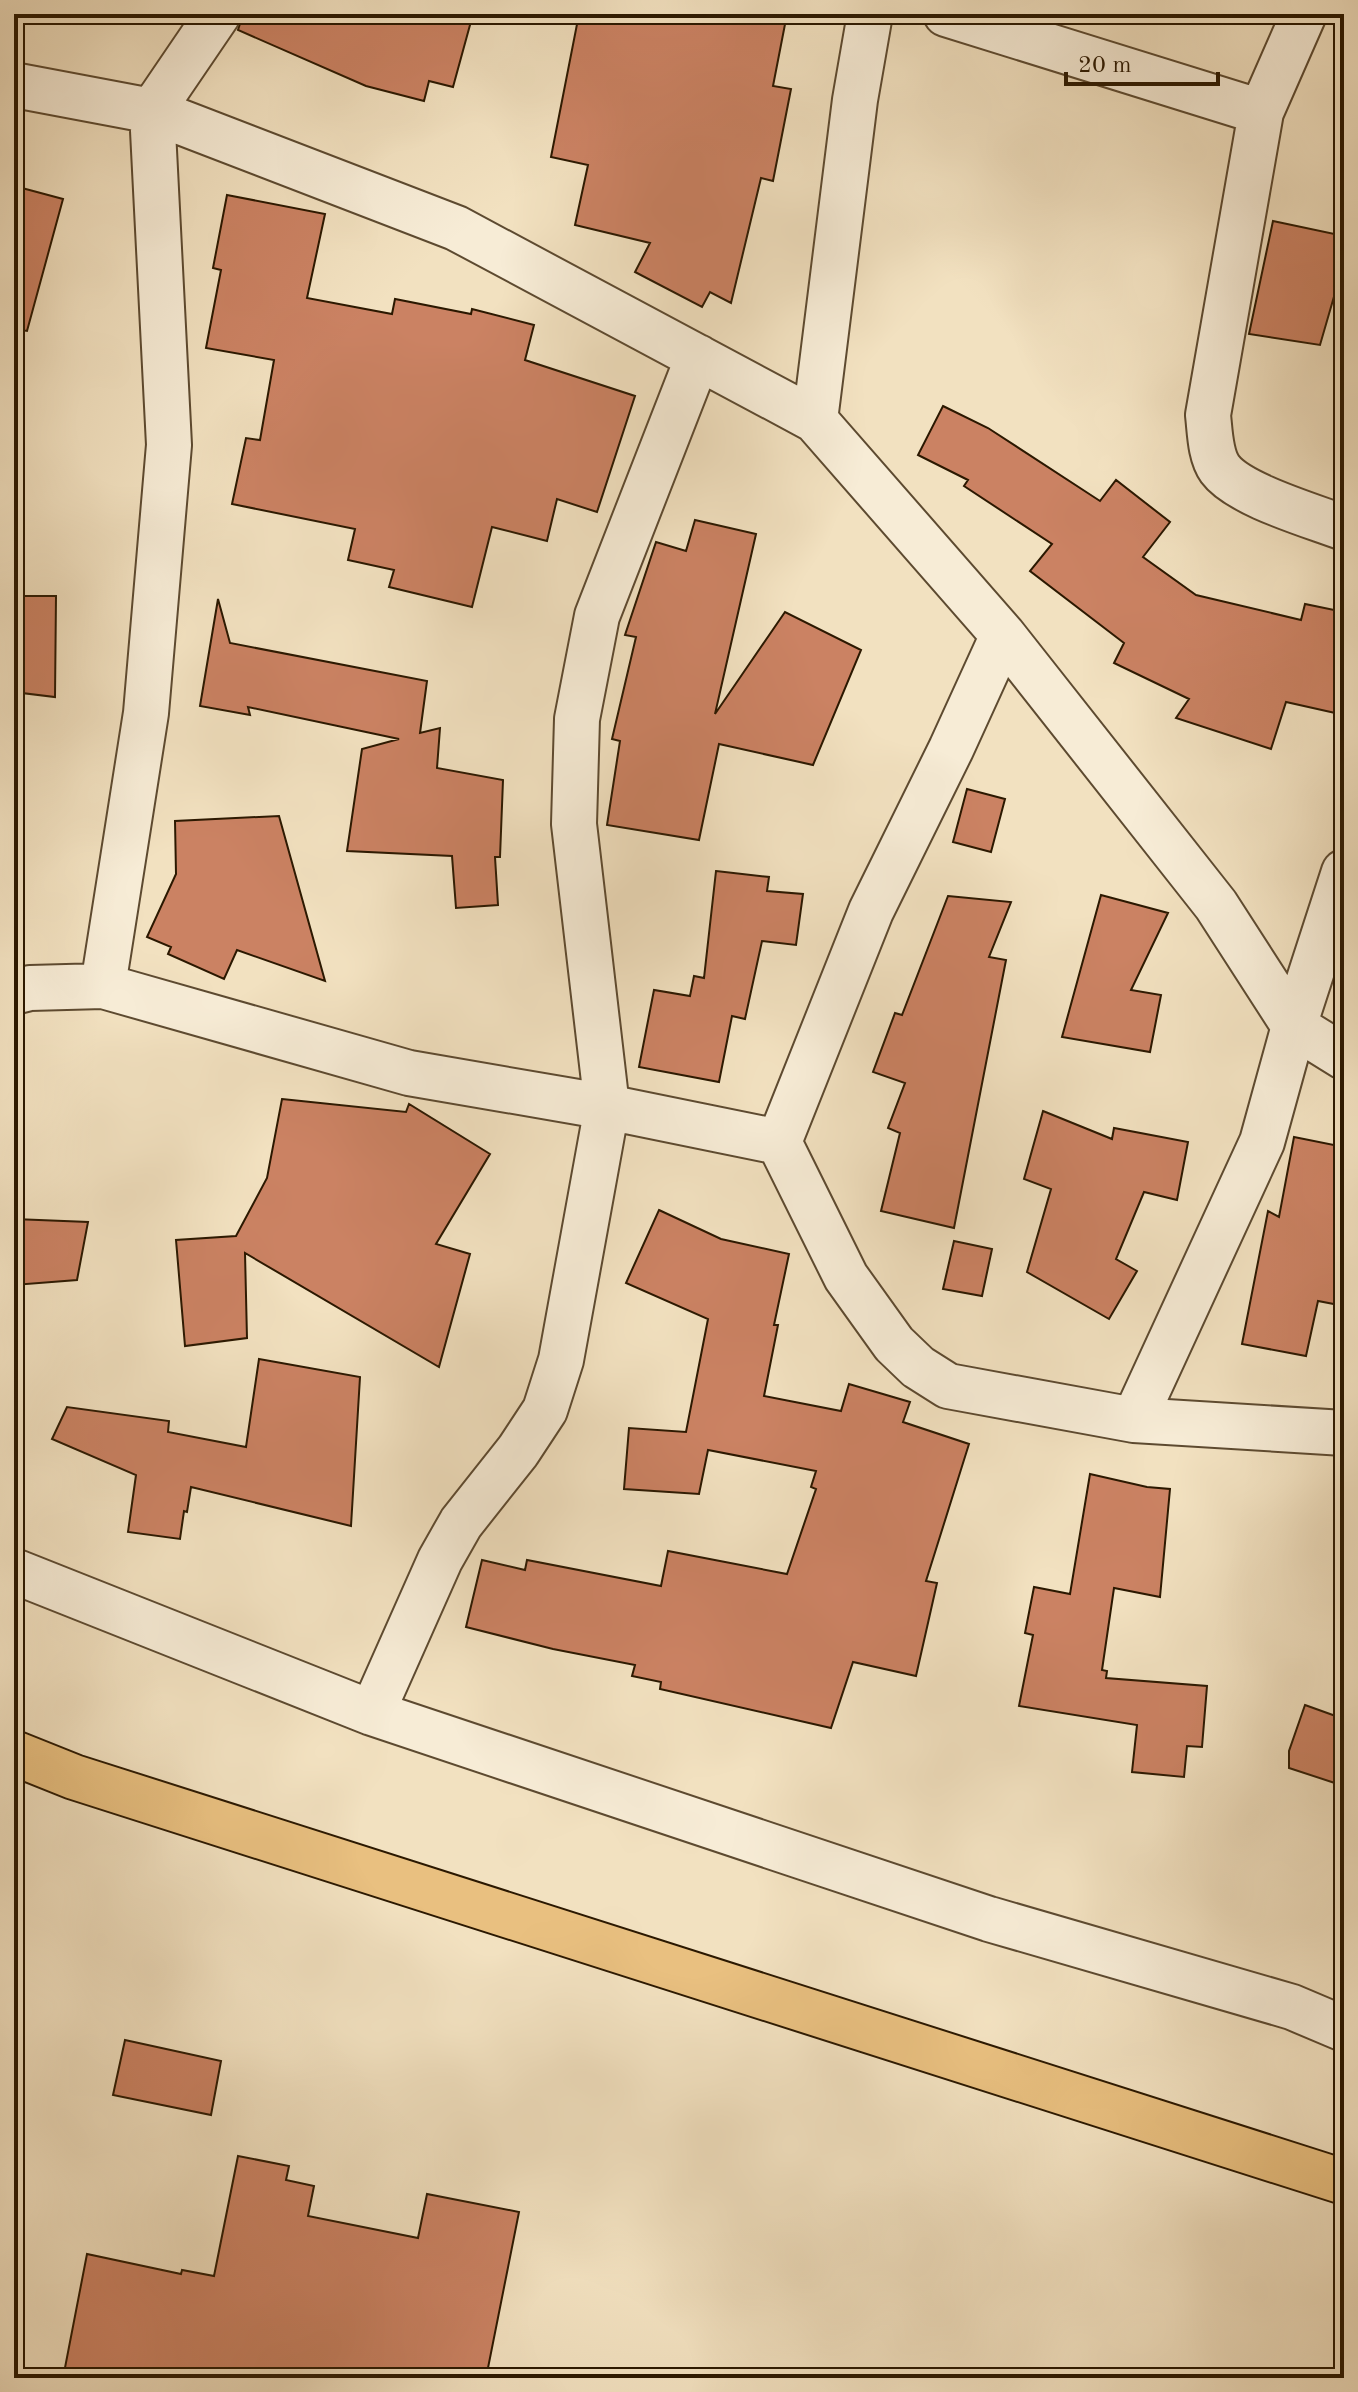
<svg xmlns="http://www.w3.org/2000/svg" width="1358" height="2392" viewBox="0 0 1358 2392" font-family="'Old Standard TT',serif">
  <rect width="100%" height="100%" fill="#f2e1c0"/>
  <filter id="stains"><feTurbulence type="fractalNoise" baseFrequency=".0025" numOctaves="4"/><feColorMatrix values="0 0 0 0 .2 0 0 0 0 .09 0 0 0 0 .02 0 0 0 .5 -.17"/></filter>
  <radialGradient id="worn" r=".72"><stop offset=".6" stop-color="#630" stop-opacity="0"/><stop offset="1" stop-color="#630" stop-opacity=".3"/></radialGradient>
  <path fill="#cb8263" stroke="#2b1800" stroke-width="2" d="M243 14H473L453 87 429 81 424 101 366 86 238 30Z
    M579 14H787L773 86 791 89 773 181 761 178 731 303 710 292 702 307 635 272 650 243 575 225 588 165 551 157Z
    M22 188 63 199 27 331 14 329V218Z
    M227 195 325 214 307 298 392 314 395 299 471 314 472 309 534 325 525 360 635 396 597 512 557 499 547 541 492 527 472 607 389 587 394 570 348 560 355 529 232 504 246 438 260 440 274 360 206 348 221 270 213 268Z
    M1273 221 1344 236V262L1320 345 1249 334Z
    M943 406 988 428 1100 501 1116 480 1170 522 1143 557 1196 595 1301 620 1305 604 1344 612V715L1286 702 1271 749 1176 718 1189 699 1114 663 1124 643 1030 571 1052 544 964 486 968 480 918 455Z
    M695 520 756 534 715 714 785 612 861 650 813 765 719 744 699 840 607 825 620 741 612 739 636 637 625 635 656 542 686 551Z
    M14 596H56L55 697 14 692Z
    M218 599 230 643 427 681 420 733 440 728 437 768 503 780 500 857H495L498 905 456 908 452 856 347 851 362 749 399 739 248 707 250 715 200 706Z
    M967 789 1005 799 991 852 953 842Z
    M279 816 325 981 237 950 224 979 168 954 171 947 147 937 176 874 175 821Z
    M716 871 769 877 767 891 803 894 796 945 762 941 745 1019 732 1016 719 1082 639 1067 654 990 690 996 694 976 704 978Z
    M1101 895 1168 913 1131 990 1161 995 1150 1052 1062 1037Z
    M948 896 1011 902 989 957 1006 960 954 1228 881 1211 900 1133 888 1128 905 1083 873 1072 895 1013 902 1015Z
    M282 1099 406 1112 409 1104 490 1154 436 1244 470 1254 439 1367 245 1253 247 1338 185 1346 176 1240 236 1236 267 1178Z
    M1043 1111 1112 1139 1114 1128 1188 1142 1177 1200 1144 1192 1116 1259 1137 1271 1109 1319 1027 1272 1051 1189 1024 1179Z
    M1294 1137 1344 1147V1306L1318 1301 1306 1356 1242 1344 1268 1211 1279 1217Z
    M659 1210 721 1239 789 1254 774 1325H778L764 1396 841 1411 849 1384 910 1402 903 1422 969 1444 926 1581 937 1583 916 1676 853 1662 831 1728 660 1689 661 1682 632 1676 635 1665 553 1649 466 1627 482 1560 525 1570 527 1560 661 1586 668 1551 787 1574 816 1489 811 1487 816 1471 708 1450 699 1494 624 1489 629 1428 686 1432 708 1319 626 1283Z
    M14 1219 88 1222 77 1280 14 1285Z
    M954 1241 992 1249 982 1296 943 1289Z
    M259 1359 360 1377 351 1526 191 1487 187 1512 184 1511 180 1539 128 1532 136 1475 52 1439 67 1407 169 1421 168 1432 246 1447Z
    M1090 1474 1147 1487 1170 1489 1160 1597 1114 1588 1102 1670 1107 1671 1106 1678 1207 1686 1202 1747 1187 1746 1184 1777 1132 1772 1137 1725 1019 1706 1033 1635 1025 1633 1034 1587 1070 1594Z
    M1305 1705 1344 1719V1786L1289 1768V1751Z
    M125 2040 221 2061 211 2115 113 2095Z
    M238 2156 289 2166 286 2180 314 2186 308 2216 418 2238 427 2194 519 2212 486 2378H63L87 2254 181 2274 182 2270 214 2276Z"/>
  <g fill="none" stroke-linecap="round" stroke-linejoin="round">
    <defs>
      <path id="minor" d="M946 14 1261 112
        M1304 14 1261 112 1208 415C1210 432 1210 455 1220 469 1239 495 1313 516 1344 528
        M14 85 152 111 456 228 815 420 1003 635 1216 905 1294 1026 1344 1057
        M815 420 855 100 870 14
        M1003 635 951 749 871 911 779 1142 846 1277 894 1344 918 1367 948 1386 1134 1420 1262 1142 1294 1026 1344 872
        M103 986 146 713 169 445 152 111 218 14
        M14 992 30 988 103 986 409 1073 607 1107 779 1142
        M1134 1420 1344 1433
        M14 1571 372 1713 989 1919 1292 2007 1344 2029
        M372 1713 440 1560 461 1523 518 1451 545 1410 561 1360 607 1107 574 824 577 719 597 616 698 357"/>
      <path id="primary" d="M14 1753 74 1777 1344 2182"/>
    </defs>
    <use href="#minor" stroke="#5d4a30" stroke-width="48"/>
    <use href="#primary" stroke="#2b1800" stroke-width="48"/>
    <use href="#minor" stroke="#f7ecd6" stroke-width="44"/>
    <use href="#primary" stroke="#e9c080" stroke-width="44"/>
  </g>
  <rect width="1358" height="2392" fill="none" stroke="#f2e1c0" stroke-width="48"/>
  <rect x="16" y="16" width="1326" height="2360" fill="none" stroke="#2b1800" stroke-width="4"/>
  <rect x="24" y="24" width="1310" height="2344" fill="none" stroke="#2b1800" stroke-width="2"/>
  <path d="M1066 72v12h152v-12" fill="none" stroke="#2b1800" stroke-width="4"/>
  <text x="1078" y="72" font-size="24" fill="#2b1800" stroke="#f7ecd6" stroke-width="6" paint-order="stroke">20 m</text>
  <rect width="100%" height="100%" filter="url(#stains)"/>
  <rect width="100%" height="100%" fill="url(#worn)"/>
</svg>
